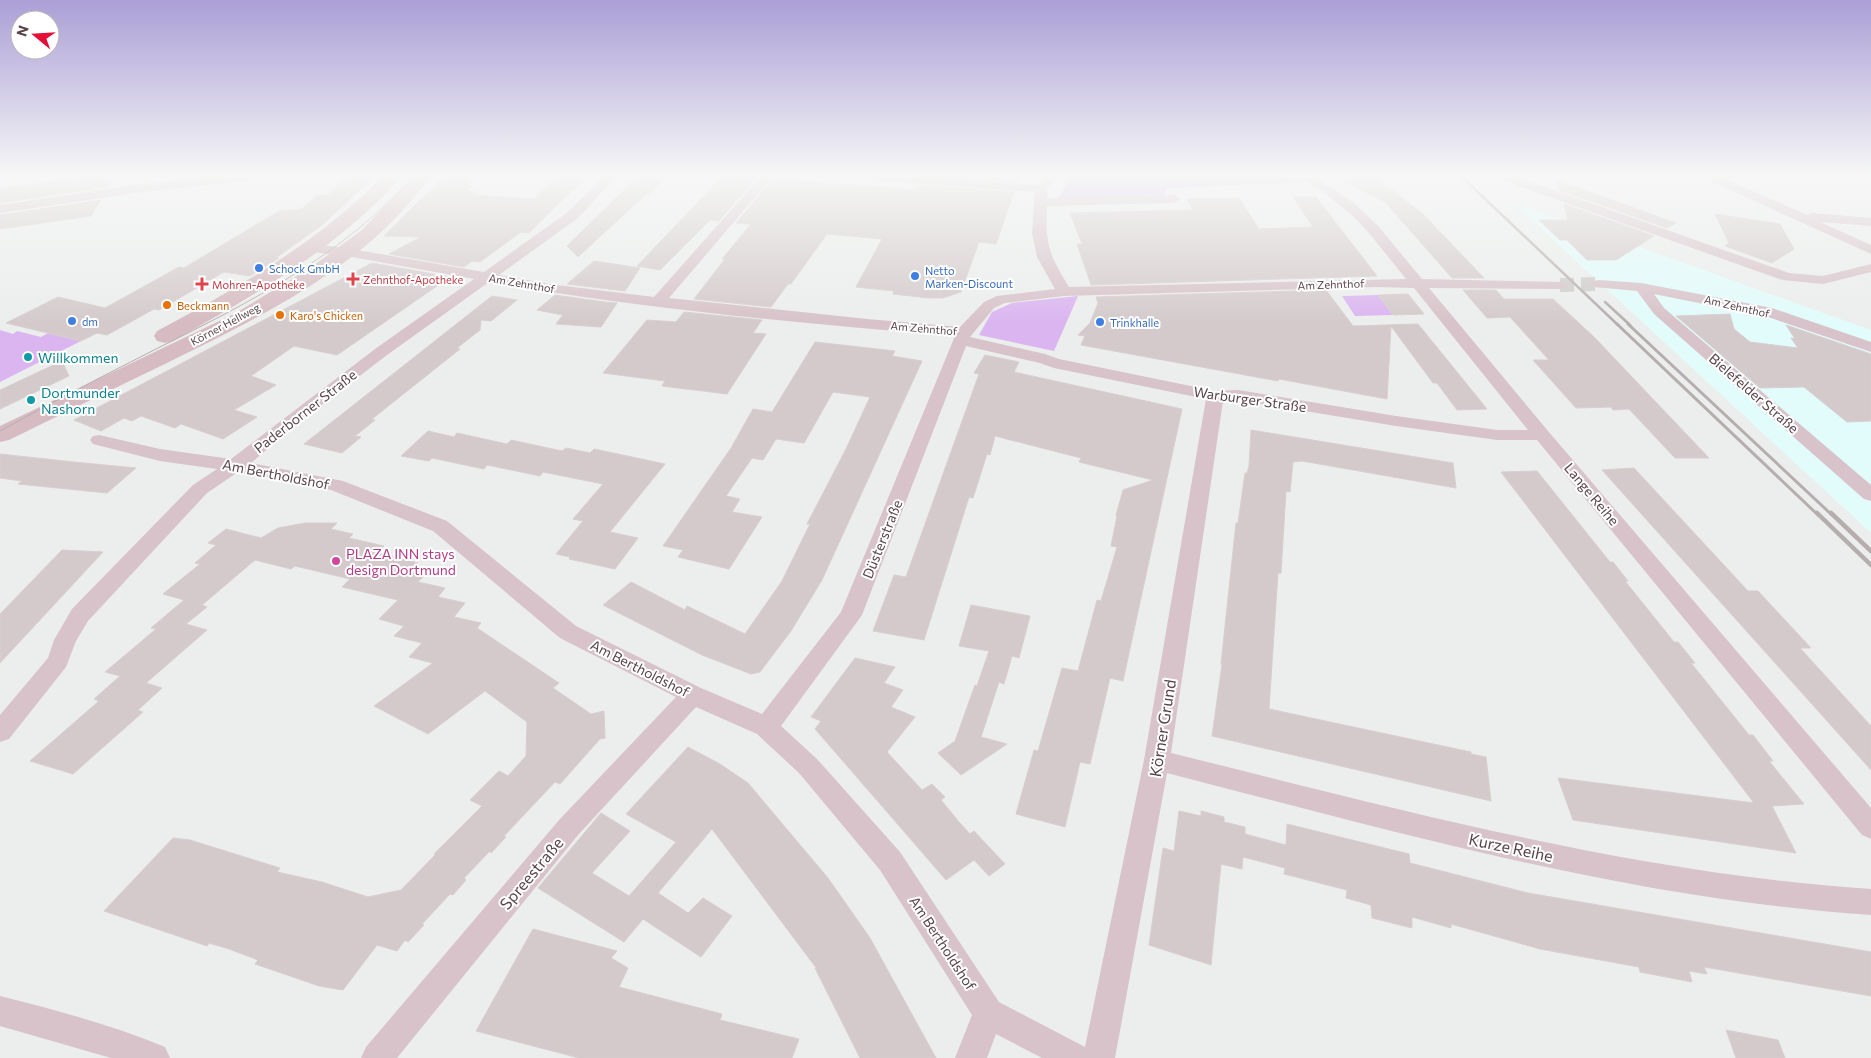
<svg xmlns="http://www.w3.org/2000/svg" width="1871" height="1058" viewBox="0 0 1871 1058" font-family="Commissioner,sans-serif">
  <rect width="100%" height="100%" fill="#ebeeec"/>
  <path fill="#e1fcfb" d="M1511 201 1871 330V533Z"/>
  <path fill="#dbb5f0" d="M1071 175H1291L1305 182 1168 188 1164 195 1059 198Z
    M1378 295 1393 315 1355 316 1342 296Z
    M1078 296 1054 351 979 335 992 312 1012 303Z
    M0 330 13 334 17 331 41 337 48 333 81 341 0 382Z"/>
  <path fill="#d4cacb" stroke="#d8cecf" d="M92 175H116L108 187 0 203V189L91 176Z
    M349 175H374L370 179 373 178 322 225 276 258H279L250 276 224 272 159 310 154 309 107 335 97 333 81 341 6 323 58 297 105 308 179 267 184 268 279 211 302 209 316 196 328 195Z
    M445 175H471L469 176H472L466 183H471L468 186H472L467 191 477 192 473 195 534 199 560 175H587L581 181H584L564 198 529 233 521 232 480 262 472 261 464 267 389 254 421 237 384 236Z
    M639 175H667L649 195 646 194 578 257 567 246Z
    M724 175 757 177 719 221 710 220 660 270 637 266Z
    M919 175H1020L1017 182Z
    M1331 175H1372L1423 214 1484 278H1452L1385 202Z
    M773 179 917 190V185L1014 192 996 244 979 242 961 292 943 298H928L893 294 894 291 856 287 882 239 827 234 791 284H788L771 307 694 299 725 259H722L751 224 736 223Z
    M1556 180 1676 223 1667 228 1559 190Z
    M1293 197H1316L1377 276 1091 285 1077 244H1082L1070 213 1193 210 1187 199 1239 198 1259 229 1313 227Z
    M101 200 91 216 0 229V215Z
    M1564 204 1654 236 1616 260H1587L1567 240H1560L1539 220H1568Z
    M1715 214 1780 224 1794 249 1772 263 1725 246 1729 243Z
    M594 261 640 268 625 291 567 284Z
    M372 263 450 277 337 355 294 346 251 376 276 385 234 410 257 417 223 439 181 424 175 428 141 416 132 421 124 418 101 431 74 420Z
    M1326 290 1353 326 1418 324 1487 409 1457 410 1437 383H1433L1391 326 1387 399 1279 379 1278 381 1081 345 1085 336 1078 335 1090 323 1098 303 1096 297Z
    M1463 290H1496L1504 299H1553L1595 338 1709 458H1675L1629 409 1613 410 1611 407 1576 408 1533 360H1549L1510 317 1487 318Z
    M1408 294 1424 314 1393 315 1378 295Z
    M555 295 605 302 617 303 601 327 556 324 563 315 537 310Z
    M492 296 517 300 491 321 481 320 480 330 457 348 460 349 372 419 375 420 355 436 361 437 342 453 304 444Z
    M684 312 762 320 753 333 766 334 727 394 662 386 665 381 603 373 647 320 676 322Z
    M1730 314 1734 329 1750 342 1798 348 1791 338 1795 339 1786 325 1871 354V421L1847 422 1804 387 1760 388 1676 316Z
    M815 342 895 351 892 356 922 361 822 580 791 631 760 672 751 674 702 655 603 605 631 582 685 610 687 606 745 634 782 581 810 524H807L846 449 870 397 833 392 804 443 776 439 763 460 752 458 726 496 740 499 732 512 762 517 729 569 678 557 683 550 663 546 731 448 753 409 772 412Z
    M985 355 1019 362 1014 372 1182 409 1123 681 1110 678 1090 764 1080 762 1065 827 1016 814 1034 750 1038 751 1062 668 1078 671 1097 600 1101 601 1117 547 1111 546 1117 516 1116 515 1123 490 1153 480 1079 462 1081 458 995 436 990 455 987 454 973 498 969 497 924 640 873 631 894 575 906 577 979 374 974 373Z
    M62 361 69 376 0 409V390Z
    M1251 430 1453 463 1456 488 1302 461 1293 462 1290 492 1286 491 1281 573H1278L1269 709 1471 752V754L1486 757 1491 801 1212 736 1222 665 1221 664 1236 523H1238L1245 473H1247L1249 466Z
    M428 431 454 437 457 433 507 444 511 440 562 451 566 448 590 453 594 449 665 464 610 532 638 538 615 569 569 559 570 557 556 554 583 521 573 519 603 484 543 472 540 476 487 465 484 469 432 458 429 461 401 456Z
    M0 454 74 462 136 468 107 493 18 484 22 481 0 478Z
    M1634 468 1748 591H1758L1811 648H1800L1871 726V770L1602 470Z
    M1537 471 1610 562H1613L1628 581H1625L1674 642H1678L1695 663H1691L1749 735H1753L1773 761H1769L1804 804 1772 806 1796 853 1573 820 1558 778 1754 803 1501 472Z
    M305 523H337L331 529 353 534 349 538 384 546 377 553 418 563 410 571 425 575 418 582 445 588 438 597 465 603 454 617 481 623 477 628 559 683 553 688 591 714 604 711 605 738 600 739 560 784 555 782 504 836 506 837 491 853 490 851 464 878 466 880 453 895 450 894 422 924 424 925 408 942 405 940 397 951 377 945 343 990 319 986 296 978 255 964 258 960 229 949 209 943 207 946 104 911 173 838 190 840 280 868 277 872 322 882 368 897 401 890 436 854H434L482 806 470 800 499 771 508 776 526 756 527 722 485 691 428 734 374 706 433 663 409 657 422 643 394 636 404 626 379 619 398 600 342 587 350 579 295 566 291 569 255 560 202 605 207 607 186 624 207 630 146 683 162 688 138 710 143 712 100 750 73 774 30 761 99 701 94 699 120 676 105 672 156 629 151 628 184 600 163 594 200 564 195 563 216 545 208 543 226 529 261 538 278 528Z
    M62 550 103 552 0 663V614Z
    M971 605 1030 616 1019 658 1012 656 1004 684 999 682 981 737 1007 744 961 775 938 753 955 741 975 685 977 686 989 651 959 646Z
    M855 658 895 667 884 683 903 690 891 707 915 717 887 752 922 790 932 784 945 797 941 800 959 822 970 834 974 831 1005 864 989 876 974 860 946 880 815 729 821 721 811 717Z
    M688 747 720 764 748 783 828 878 870 938 936 1058H860L815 968 817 969 712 829 658 893 688 913 703 898 732 916 701 957 643 919 624 942 538 888 601 813 630 831 592 873 629 896 676 842 626 814Z
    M1179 811 1201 816V811L1224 817V822L1245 827V834L1286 845 1287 824 1409 854 1410 863 1528 893 1871 952V996L1704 967 1707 974 1689 971 1692 982 1640 972 1639 967 1540 949 1451 924V928L1412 917V928L1372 918 1371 905 1346 898 1347 890 1284 874 1285 868 1243 857 1242 869 1221 864 1211 965 1149 945 1163 848 1174 851Z
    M533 929 617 951 611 958 628 968 619 987 722 1014 720 1020 799 1039 792 1058H579L476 1031Z
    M1726 1030 1778 1040 1785 1058H1736Z"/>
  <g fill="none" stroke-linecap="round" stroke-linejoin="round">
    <path stroke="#cecccb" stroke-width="14" stroke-dasharray="14 7" stroke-linecap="butt" d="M1560 285 1599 284"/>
    <path fill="#d7c3c9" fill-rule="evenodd" d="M231 175H267L261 179 135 193 0 213V205L135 185Z
      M605 175H617L578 218 499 275 549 284 654 297 762 175H774L669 298 867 319 960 327 984 302 997 296 1055 289 1037 257 1032 233 1035 192 856 179 850 175H899L1038 185 1046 175H1058L1047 189V198L1174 195 1180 199 1174 203 1047 206C1045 245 1049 254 1069 287L1406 279 1369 233 1353 216 1327 195 1296 175H1311L1354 203 1379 227 1422 279 1565 282 1567 285 1565 288 1560 289 1429 288 1548 431 1871 808V839L1862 835 1537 440H1497L1396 426 1238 400 1223 401 1171 753C1402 810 1632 873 1871 889V915C1631 899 1399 833 1167 773L1115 1058H1042L996 1034 987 1058H955L972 1015 880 870 799 773 757 734 696 707 578 835 397 1058H361L366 1047 560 819 676 697 560 638 433 531 331 490 238 472 207 493 88 621 76 641 66 667 9 739 0 742V715L48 658 54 640 72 609 193 485 217 469 160 461 93 444 90 440 93 436 99 435 160 449 231 459 375 349 474 279 346 256 311 252 304 248 306 245 311 244 346 248 484 272 568 212ZM489 282C643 309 799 323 955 336L841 612 762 714 701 688 576 626 447 521 343 481 251 463 293 427 387 355ZM1376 287 1414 288 1528 430H1497L1396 416 1238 390 1215 391 1059 359 1045 354 970 337 994 308 1005 303 1064 296ZM966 346 1040 363 1054 368 1206 399 1144 760 1085 1047 999 1002 900 852 817 759 781 726 862 615Z
      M1494 175H1511L1789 273 1823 276 1871 264V272L1823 284 1782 280 1496 178Z
      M1702 175H1717L1807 215 1812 213 1871 218V226L1820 222 1871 245V254L1704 178Z
      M1599 280 1641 283 1772 308 1871 342V352L1768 317 1654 294 1664 308 1871 485V501L1864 499 1654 314 1637 291 1594 287 1592 284 1594 281Z
      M0 996C56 1010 112 1025 165 1047L170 1058H111L0 1026Z"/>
    <path fill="#d6bcc2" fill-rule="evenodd" d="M384 175H401C391 190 375 204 362 216 305 267 238 304 173 341L165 343 157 341 154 336 157 331C239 287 319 242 384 175Z
      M414 175H431C369 265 264 315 169 362 115 388 62 414 9 440L0 442V426L234 314 310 268 362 230Z"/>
    <path stroke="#b6adae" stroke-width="1" d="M0 431C52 402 105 375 158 348 250 302 346 254 414 175"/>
    <path stroke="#b6adae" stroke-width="2.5" d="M1460 175 1618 325
      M1605 302 1630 325"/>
    <path stroke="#b6adae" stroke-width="3" d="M1617 324 1818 515
      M1628 324 1832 515"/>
    <path stroke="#b6adae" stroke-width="4.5" d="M1817 513 1871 565
      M1831 513 1871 551"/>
  </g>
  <linearGradient id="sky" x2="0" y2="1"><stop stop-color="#ab9fd6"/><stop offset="0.54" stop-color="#f6f7f6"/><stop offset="1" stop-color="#f6f7f6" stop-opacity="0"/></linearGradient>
  <rect width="1871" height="323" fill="url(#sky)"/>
  <g fill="#3f7fe0" stroke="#fff" stroke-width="2">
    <circle cx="259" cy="268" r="5"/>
    <circle cx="915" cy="276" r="5"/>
    <circle cx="72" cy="321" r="5"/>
    <circle cx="1100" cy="322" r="5"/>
  </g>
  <g fill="#e0444e" stroke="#fff" stroke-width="2">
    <path d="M350.5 271.5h5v5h5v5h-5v5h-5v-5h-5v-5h5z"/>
    <path d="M199.5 276.5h5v5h5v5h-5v5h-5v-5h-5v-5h5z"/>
  </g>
  <g fill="#e8710a" stroke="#fff" stroke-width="2">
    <circle cx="167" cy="305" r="5"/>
    <circle cx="280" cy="315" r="5"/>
  </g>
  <g fill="#0f9aa8" stroke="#fff" stroke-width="2">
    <circle cx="28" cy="357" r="5"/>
    <circle cx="31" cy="400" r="5"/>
  </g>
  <circle fill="#d1479c" stroke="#fff" stroke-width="2" cx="336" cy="561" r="5"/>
  <g text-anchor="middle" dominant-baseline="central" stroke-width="4" stroke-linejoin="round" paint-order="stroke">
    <g font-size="11" fill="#366cbe" stroke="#fff" text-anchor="start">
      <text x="269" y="268">Schock GmbH</text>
      <text x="925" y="270">Netto<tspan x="925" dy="13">Marken-Discount</tspan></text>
      <text x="82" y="321">dm</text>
      <text x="1110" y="322">Trinkhalle</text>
    </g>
    <g font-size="11" fill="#be3a42" stroke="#fff" text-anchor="start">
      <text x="363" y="279">Zehnthof-Apotheke</text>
      <text x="212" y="284">Mohren-Apotheke</text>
    </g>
    <g font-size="11" fill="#594349" stroke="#fff">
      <text transform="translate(522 283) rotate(10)">Am Zehnthof</text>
      <text transform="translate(1331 284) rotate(-2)">Am Zehnthof</text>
      <text transform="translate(1737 306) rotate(13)">Am Zehnthof</text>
      <text transform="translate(225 324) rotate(-28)">Körner Hellweg</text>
      <text transform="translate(924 328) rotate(5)">Am Zehnthof</text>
    </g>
    <g font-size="11" fill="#c56008" stroke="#fff" text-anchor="start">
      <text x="177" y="305">Beckmann</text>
      <text x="290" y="315">Karo's Chicken</text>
    </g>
    <g font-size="14" fill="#0d838f" stroke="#fff" text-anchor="start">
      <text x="38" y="357">Willkommen</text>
      <text x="41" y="392">Dortmunder<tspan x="41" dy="16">Nashorn</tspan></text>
    </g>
    <g font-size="14" fill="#594349" stroke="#fff">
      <text transform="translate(1754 393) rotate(41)">Bielefelder Straße</text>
      <text transform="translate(1250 399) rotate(8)">Warburger Straße</text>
      <text transform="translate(305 411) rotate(-38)">Paderborner Straße</text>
      <text transform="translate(276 474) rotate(11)">Am Bertholdshof</text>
      <text transform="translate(1592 494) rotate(50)">Lange Reihe</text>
      <text transform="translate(882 539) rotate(-68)">Düsterstraße</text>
      <text transform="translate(640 668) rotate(27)">Am Bertholdshof</text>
      <text transform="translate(943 943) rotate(57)">Am Bertholdshof</text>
    </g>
    <g font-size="14" fill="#b23c85" stroke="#fff" text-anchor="start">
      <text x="346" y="553">PLAZA INN stays<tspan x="346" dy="16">design Dortmund</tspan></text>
    </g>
    <g font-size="16" fill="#594349" stroke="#fff">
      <text transform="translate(1162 728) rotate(-81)">Körner Grund</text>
      <text transform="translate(1511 847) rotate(12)">Kurze Reihe</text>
      <text transform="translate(531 873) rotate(-50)">Spreestraße</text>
    </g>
  </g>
  <g transform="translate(35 35) rotate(288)"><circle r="24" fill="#ffffff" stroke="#bdb4b6"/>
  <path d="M0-4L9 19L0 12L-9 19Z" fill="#e50e36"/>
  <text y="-8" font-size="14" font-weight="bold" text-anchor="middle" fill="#594349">N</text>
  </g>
</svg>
